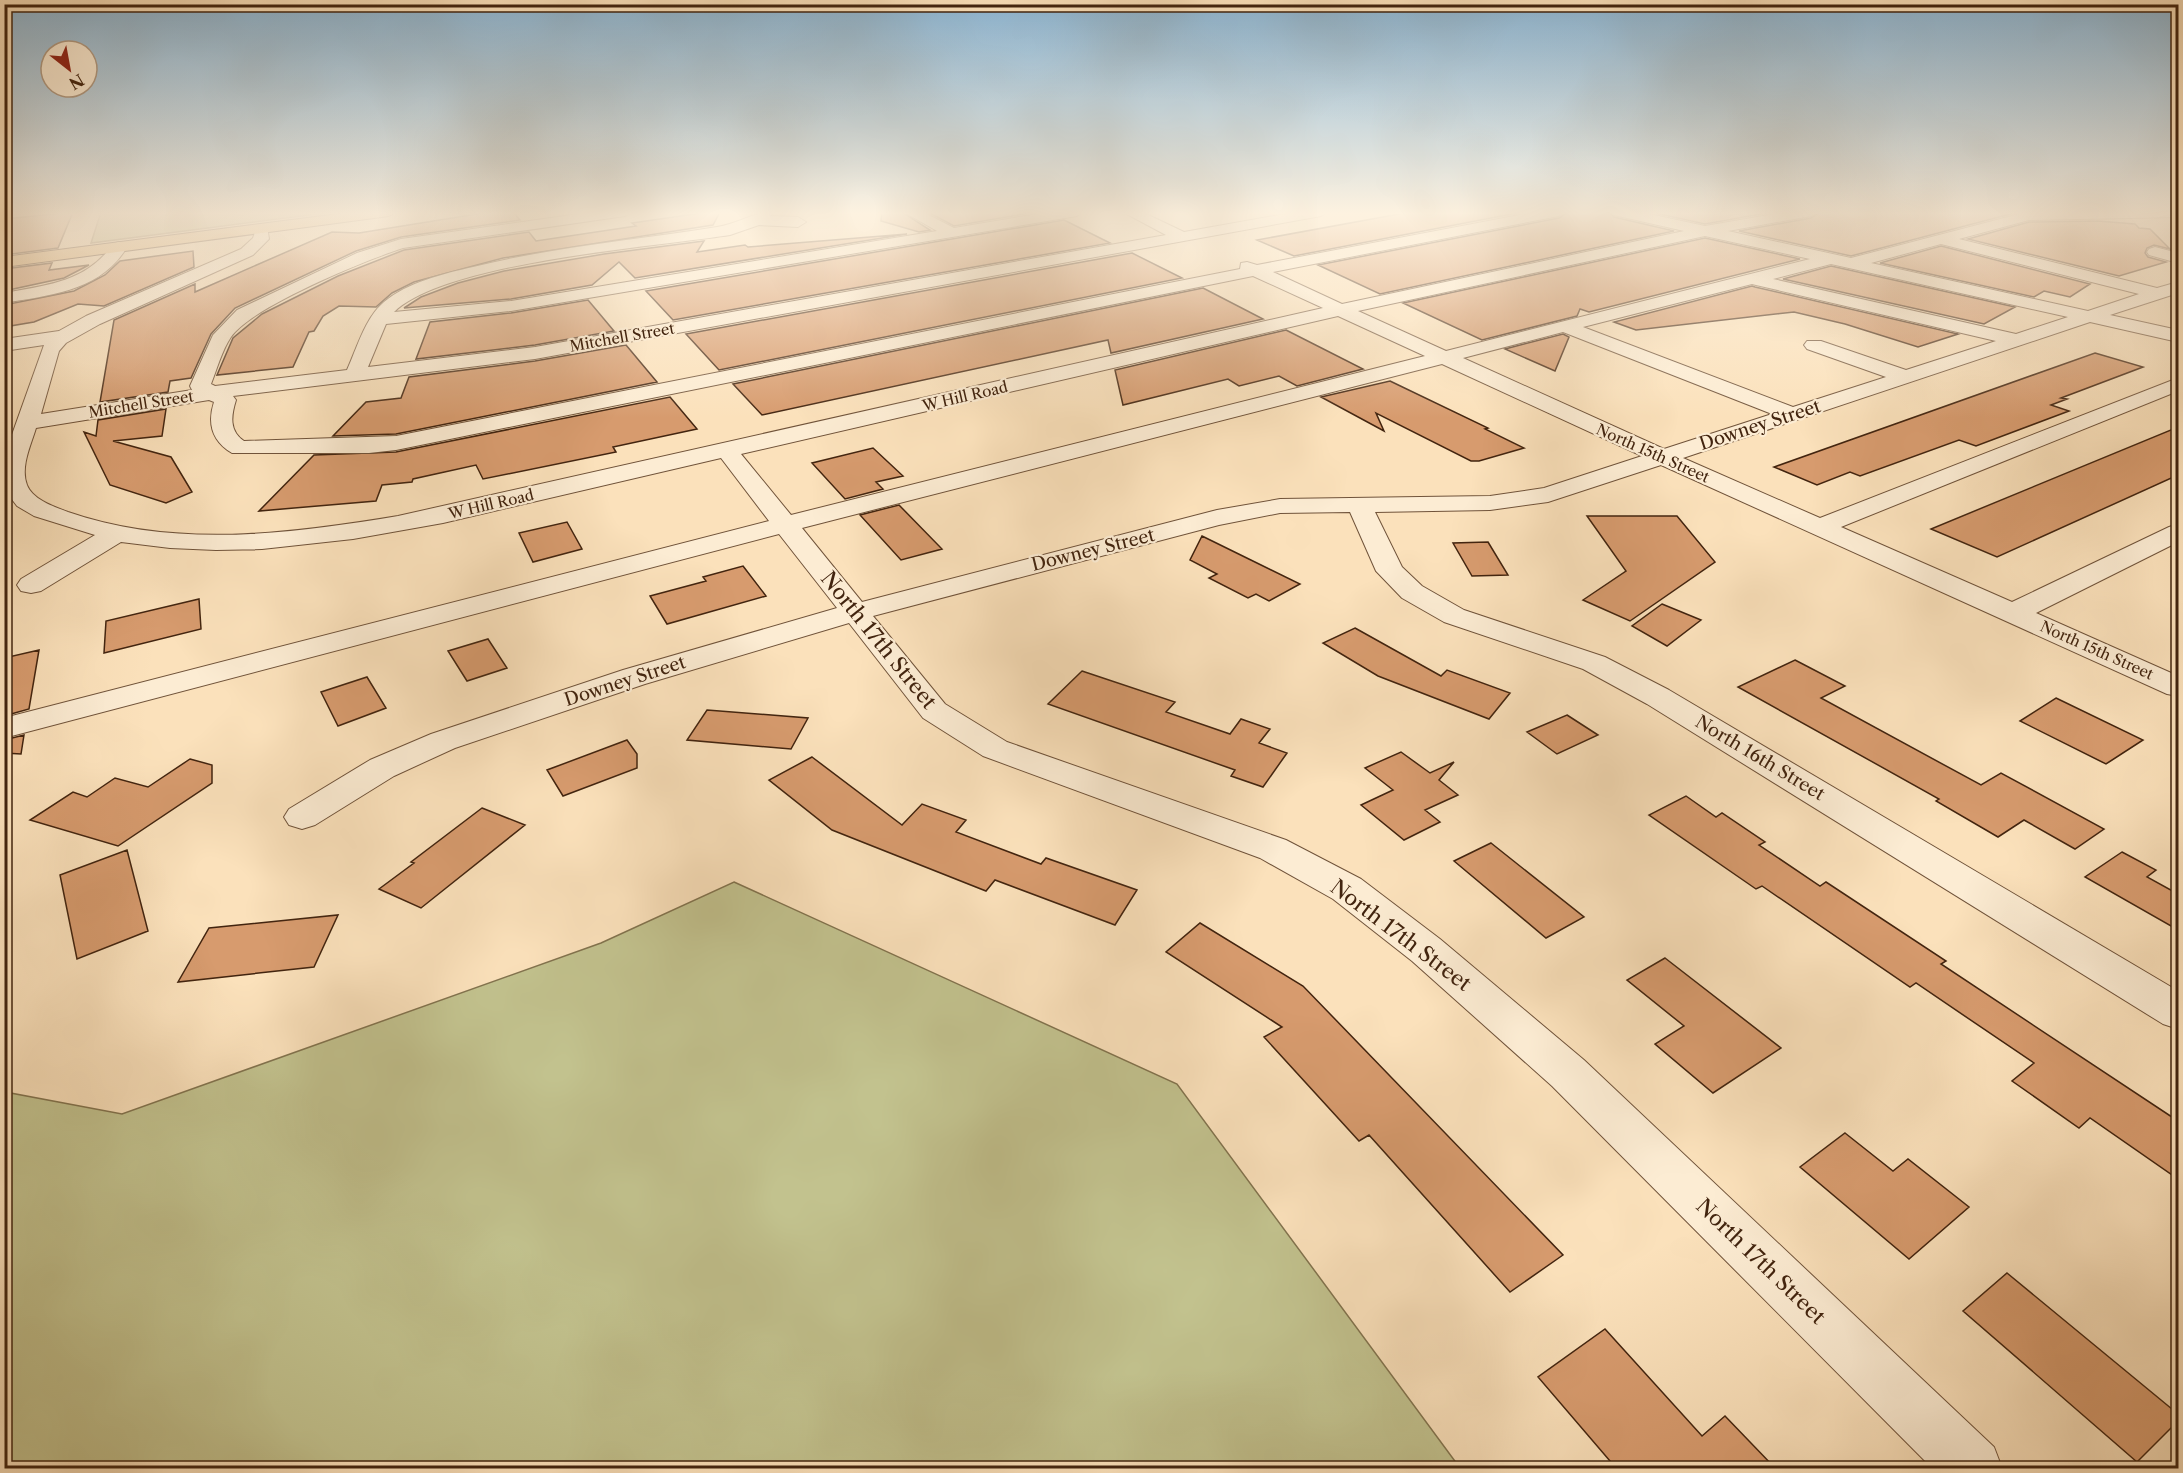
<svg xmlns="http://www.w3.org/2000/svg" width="2183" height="1473" viewBox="0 0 2183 1473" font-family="'Libre Caslon Text',serif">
  <rect width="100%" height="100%" fill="#fbe1bb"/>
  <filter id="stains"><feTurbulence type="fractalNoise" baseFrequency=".00333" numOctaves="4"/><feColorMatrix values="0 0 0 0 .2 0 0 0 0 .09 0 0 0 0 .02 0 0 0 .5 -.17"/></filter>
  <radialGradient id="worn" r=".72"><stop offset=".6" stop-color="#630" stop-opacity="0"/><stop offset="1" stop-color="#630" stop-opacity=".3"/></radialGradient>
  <path fill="#c2c28e" stroke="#82734e" stroke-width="1.5" d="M101 212H332L91 243Z
    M734 882 1177 1084 1460 1468H5V1092L122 1114 601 943Z"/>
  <path fill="#d79b6e" stroke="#42240f" stroke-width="1.5" d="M73 212 58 248 4 255V219Z
    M489 212H513L520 220 401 237 356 251 235 308 211 334 191 378 170 381 168 392 100 402 114 320 195 284V292L332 232 359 233Z
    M708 212H720L713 225 503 258 414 282 392 293 376 307 339 306 323 316 314 331 309 332 293 367 217 375 233 338 262 314 338 276 404 250 529 232 536 241 636 226 632 223Z
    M882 212H902L930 230 919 232 881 221Z
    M928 212H1035L954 226Z
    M1410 212H1522L1294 256 1257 240Z
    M1568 212H1610L1614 217 1674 231 1380 294 1318 265 1559 218Z
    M1651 212H1772L1705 224Z
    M1820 212H2018L1851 256 1739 231 1811 218Z
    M1064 220 1110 243 673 320 646 291Z
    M2098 221 2135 224 2139 228 2150 229 2170 249 2154 245 2147 248 2145 253 2148 257 2166 262 2119 276 1968 239 2029 222Z
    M907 234 635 278 619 262 592 285 511 299 404 308 421 297 458 283 504 271 604 254 704 241 697 252 745 245 748 247Z
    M1705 238 1800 259 1589 312 1580 309 1577 316 1482 340 1403 303Z
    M1941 246 2090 284 2070 297 2044 291 2034 297 1880 263Z
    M193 251 194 267 104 306 78 304 34 322 4 327V305L74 291 105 275 120 261Z
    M1132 253 1182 278 719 370 686 334Z
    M52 263 49 270 89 265 64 278 4 291V269Z
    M1831 266 2015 307 1984 324 1783 279Z
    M1752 286 1755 287 1958 334 1918 347 1845 324 1794 312 1636 330 1614 322Z
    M1203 288 1263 319 1111 353 1108 340 762 415 733 384Z
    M588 300 614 331 535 345 416 359 430 322 511 313Z
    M1286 330 1363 369 1297 386 1279 376 1239 386 1228 379 1123 405 1115 370Z
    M1563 334 1569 337 1555 371 1505 349Z
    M626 345 657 382 396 434 333 436 366 402 401 398 409 377 535 361Z
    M2095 353 2143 367 2061 398 2067 399 2051 405 2069 411 1976 446 1959 440 1860 476 1850 472 1817 485 1774 467Z
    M1390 381 1488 428 1485 429 1524 448 1479 461H1471L1376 413 1384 431 1321 397Z
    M670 397 697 429 613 447 616 452 483 479 476 465 413 479 412 482 382 485 376 501 259 511 314 455 396 452Z
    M166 409 162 436 113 441 171 457 192 492 166 503 110 485 84 432 96 436 98 420Z
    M2178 427V475L1997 557 1931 529Z
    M873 448 903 476 876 482 883 489 845 499 812 463Z
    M899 505 942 549 901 560 860 515Z
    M1587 516H1677L1715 562 1630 621 1583 600 1626 571Z
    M567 522 582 549 533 562 519 533Z
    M1202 536 1259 564 1300 584 1269 601 1256 594 1248 598 1209 578 1217 574 1190 560Z
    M1488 542 1508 575 1472 576 1453 543Z
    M743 566 766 596 667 624 650 596 706 581 703 577Z
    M199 599 201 629 104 653 106 621Z
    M1662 604 1701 620 1667 646 1632 626Z
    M1355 628 1441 676 1447 670 1510 693 1489 719 1378 676 1323 643Z
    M488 639 507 668 467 681 448 651Z
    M39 650 29 709 4 716V658Z
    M1795 660 1845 686 1821 698 1981 785 2001 773 2104 829 2075 849 2024 820 1998 837 1936 801 1939 799 1738 687Z
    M1082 671 1175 702 1166 712 1230 734 1241 719 1270 729 1259 743 1287 753 1263 787 1231 776 1235 770 1048 704Z
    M367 677 386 708 338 726 321 692Z
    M2056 698 2143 740 2106 764 2020 721Z
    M707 710 808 718 791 749 687 740Z
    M1567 715 1598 735 1557 754 1527 732Z
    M24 735 21 754 4 753V740Z
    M627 740 637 754V768L563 796 547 770Z
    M1401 752 1430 773 1454 762 1439 780 1458 795 1425 810 1440 822 1404 840 1361 805 1393 790 1365 768Z
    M812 757 902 825 922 804 966 820 956 832 1041 864 1046 858 1137 890 1115 925 995 880 986 891 832 830 769 780Z
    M190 759 212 765V783L118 846 30 820 73 792 87 797 115 778 148 787Z
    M1686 796 1716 817 1722 813 1765 842 1759 845 1820 886 1826 882 1946 961 1941 964 2178 1121V1179L2090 1118 2079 1128 2012 1081 2034 1063 1916 983 1910 987 1762 886 1756 889 1649 815Z
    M482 808 525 825 421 908 379 889 414 863 411 862Z
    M1491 843 1584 917 1546 938 1454 861Z
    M127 850 148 931 77 959 60 875Z
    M2122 852 2156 870 2147 877 2178 894V930L2085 877Z
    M338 915 314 967 178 982 209 928Z
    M1200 923 1303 986 1563 1255 1510 1292 1369 1135 1359 1141 1264 1037 1282 1027 1166 952Z
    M1665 958 1781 1048 1713 1093 1655 1044 1684 1026 1627 980Z
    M1845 1133 1893 1171 1908 1159 1969 1207 1909 1259 1800 1167Z
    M2007 1273 2178 1414V1421L2137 1462 1963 1311Z
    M1605 1329 1702 1436 1725 1416 1775 1468H1616L1538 1377Z"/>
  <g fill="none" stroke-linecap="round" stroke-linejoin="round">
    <defs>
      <path id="minor" d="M593 212H632L625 216 403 248C366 260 251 307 231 337 222 350 217 369 211 384L215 386 347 370C357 348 365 318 384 302 408 282 443 274 473 267 553 247 636 240 717 227 738 224 753 212 773 212L770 216 798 217 806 222 798 227 759 225 730 235C654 247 446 262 394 312L511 301 937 231 904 212H923L954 228 1049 212H1084L1077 216 511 311 386 324 368 367 535 347 1166 235 1123 212H1142L1184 232 1296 212H1328L1321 216 535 359 233 396 236 400C231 416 229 431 244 441L396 436 1240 269 1241 263 1247 262 1257 265 1535 212H1566L1559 216 1273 272 1342 304 1684 231 1614 215 1612 212H1640L1705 226 1786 212H1818L1811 216 1728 231 1851 258 2027 212H2178V217L2029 220 1959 239 2157 288 2178 282V293L2110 315 2178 330V342L2090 322 1683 458 1820 518 2178 378V391L1841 527 2012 602 2169 527 2178 524V542L2036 613 2178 676V696L2167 694 1661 465 1548 502 1490 510 1375 512 1402 567 1422 586 1464 610 1605 657 1669 690 2178 991V1029L2163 1024 1647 704 1583 669 1444 622 1402 598 1376 571 1350 512 1280 513 1219 525 873 616 945 704 1007 742 1286 840 1361 879 1440 939 1584 1060 1994 1447 2002 1468H1932L1552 1086 1412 961 1333 899 1260 858 983 756 923 718 849 623 645 684 455 748 394 776 315 825 302 829 289 825 284 817 289 809 370 760 431 734 623 670 837 608 779 534 4 738V718L769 521 721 458 443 523 353 539 262 549 216 550 170 548 121 542 41 591 31 593 21 591 17 585 21 579 95 535 34 516 17 506 4 489V457L44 345 4 351V339L59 331 86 316 241 249 253 238 257 226H267L269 239 253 255 100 324 66 343 59 351 41 414 192 390 190 386 213 335 237 310 357 253 401 239ZM1705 236 1810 259 1446 351 1358 311ZM1941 244 2139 294 2088 311 1871 263ZM1831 264 2068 317 2016 334 1773 279ZM1253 276 1323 308 398 516C290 534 174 549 68 512 55 507 33 500 27 485 20 467 31 445 36 428L209 400 214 402C207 424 212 441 232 453H369L396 450ZM1752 284 1756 285 1996 341 1906 370 1821 341H1807L1804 345 1807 349 1886 377 1793 407 1583 327ZM1338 316 1425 356 791 515 741 454ZM1563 332 1772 414 1664 449 1463 358ZM1442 364 1642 456 1544 488 1490 496 1280 499 1217 510 862 602 802 528Z
        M119 242 127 247C101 291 51 295 4 303V293C47 285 87 282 113 244Z
        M2155 247 2178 253V263L2149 255 2147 252 2149 249Z"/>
      <path id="major" d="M354 212H396L389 216 4 267V257Z"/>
    </defs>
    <use href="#minor" stroke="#70533a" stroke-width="2"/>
    <use href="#major" stroke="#42240f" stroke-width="2"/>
    <use href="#minor" fill="#fcecd3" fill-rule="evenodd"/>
    <use href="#major" fill="#eec07e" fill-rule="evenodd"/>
  </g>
  <linearGradient id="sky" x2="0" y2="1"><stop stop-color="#8cb7d6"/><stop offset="0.51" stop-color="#fdf2e0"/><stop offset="1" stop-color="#fdf2e0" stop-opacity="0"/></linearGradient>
  <rect width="2183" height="418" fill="url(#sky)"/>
  <g text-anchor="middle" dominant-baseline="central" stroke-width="4.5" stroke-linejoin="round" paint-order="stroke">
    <g font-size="15" fill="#42240f" stroke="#fcecd3">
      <text transform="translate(622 337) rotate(-10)">Mitchell Street</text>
      <text transform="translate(965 396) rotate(-13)">W Hill Road</text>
      <text transform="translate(141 404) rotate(-9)">Mitchell Street</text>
      <text transform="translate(1653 453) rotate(24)">North 15th Street</text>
      <text transform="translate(491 504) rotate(-13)">W Hill Road</text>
      <text transform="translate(2097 650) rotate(24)">North 15th Street</text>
    </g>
    <g font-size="18" fill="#42240f" stroke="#fcecd3">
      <text transform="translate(1760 425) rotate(-18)">Downey Street</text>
      <text transform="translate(1093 550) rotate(-14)">Downey Street</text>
      <text transform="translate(625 681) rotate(-18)">Downey Street</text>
      <text transform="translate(1760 758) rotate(31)">North 16th Street</text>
    </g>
    <g font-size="21" fill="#42240f" stroke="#fcecd3">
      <text transform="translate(879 640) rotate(51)">North 17th Street</text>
      <text transform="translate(1401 935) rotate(37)">North 17th Street</text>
      <text transform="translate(1761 1261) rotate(44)">North 17th Street</text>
    </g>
  </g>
  <rect width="2183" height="1473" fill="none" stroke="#fbe1bb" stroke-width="24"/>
  <rect x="6" y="6" width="2171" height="1461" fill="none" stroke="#42240f" stroke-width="3"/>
  <rect x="12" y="12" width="2159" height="1449" fill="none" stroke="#42240f" stroke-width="1.5"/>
  <g transform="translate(69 69) rotate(149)"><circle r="28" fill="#fcecd3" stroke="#b29c85" stroke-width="1.5"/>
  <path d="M0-4.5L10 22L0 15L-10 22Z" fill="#8f2418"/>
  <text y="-9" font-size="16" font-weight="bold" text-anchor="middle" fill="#42240f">N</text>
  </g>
  <rect width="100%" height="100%" filter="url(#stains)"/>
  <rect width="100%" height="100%" fill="url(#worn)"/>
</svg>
